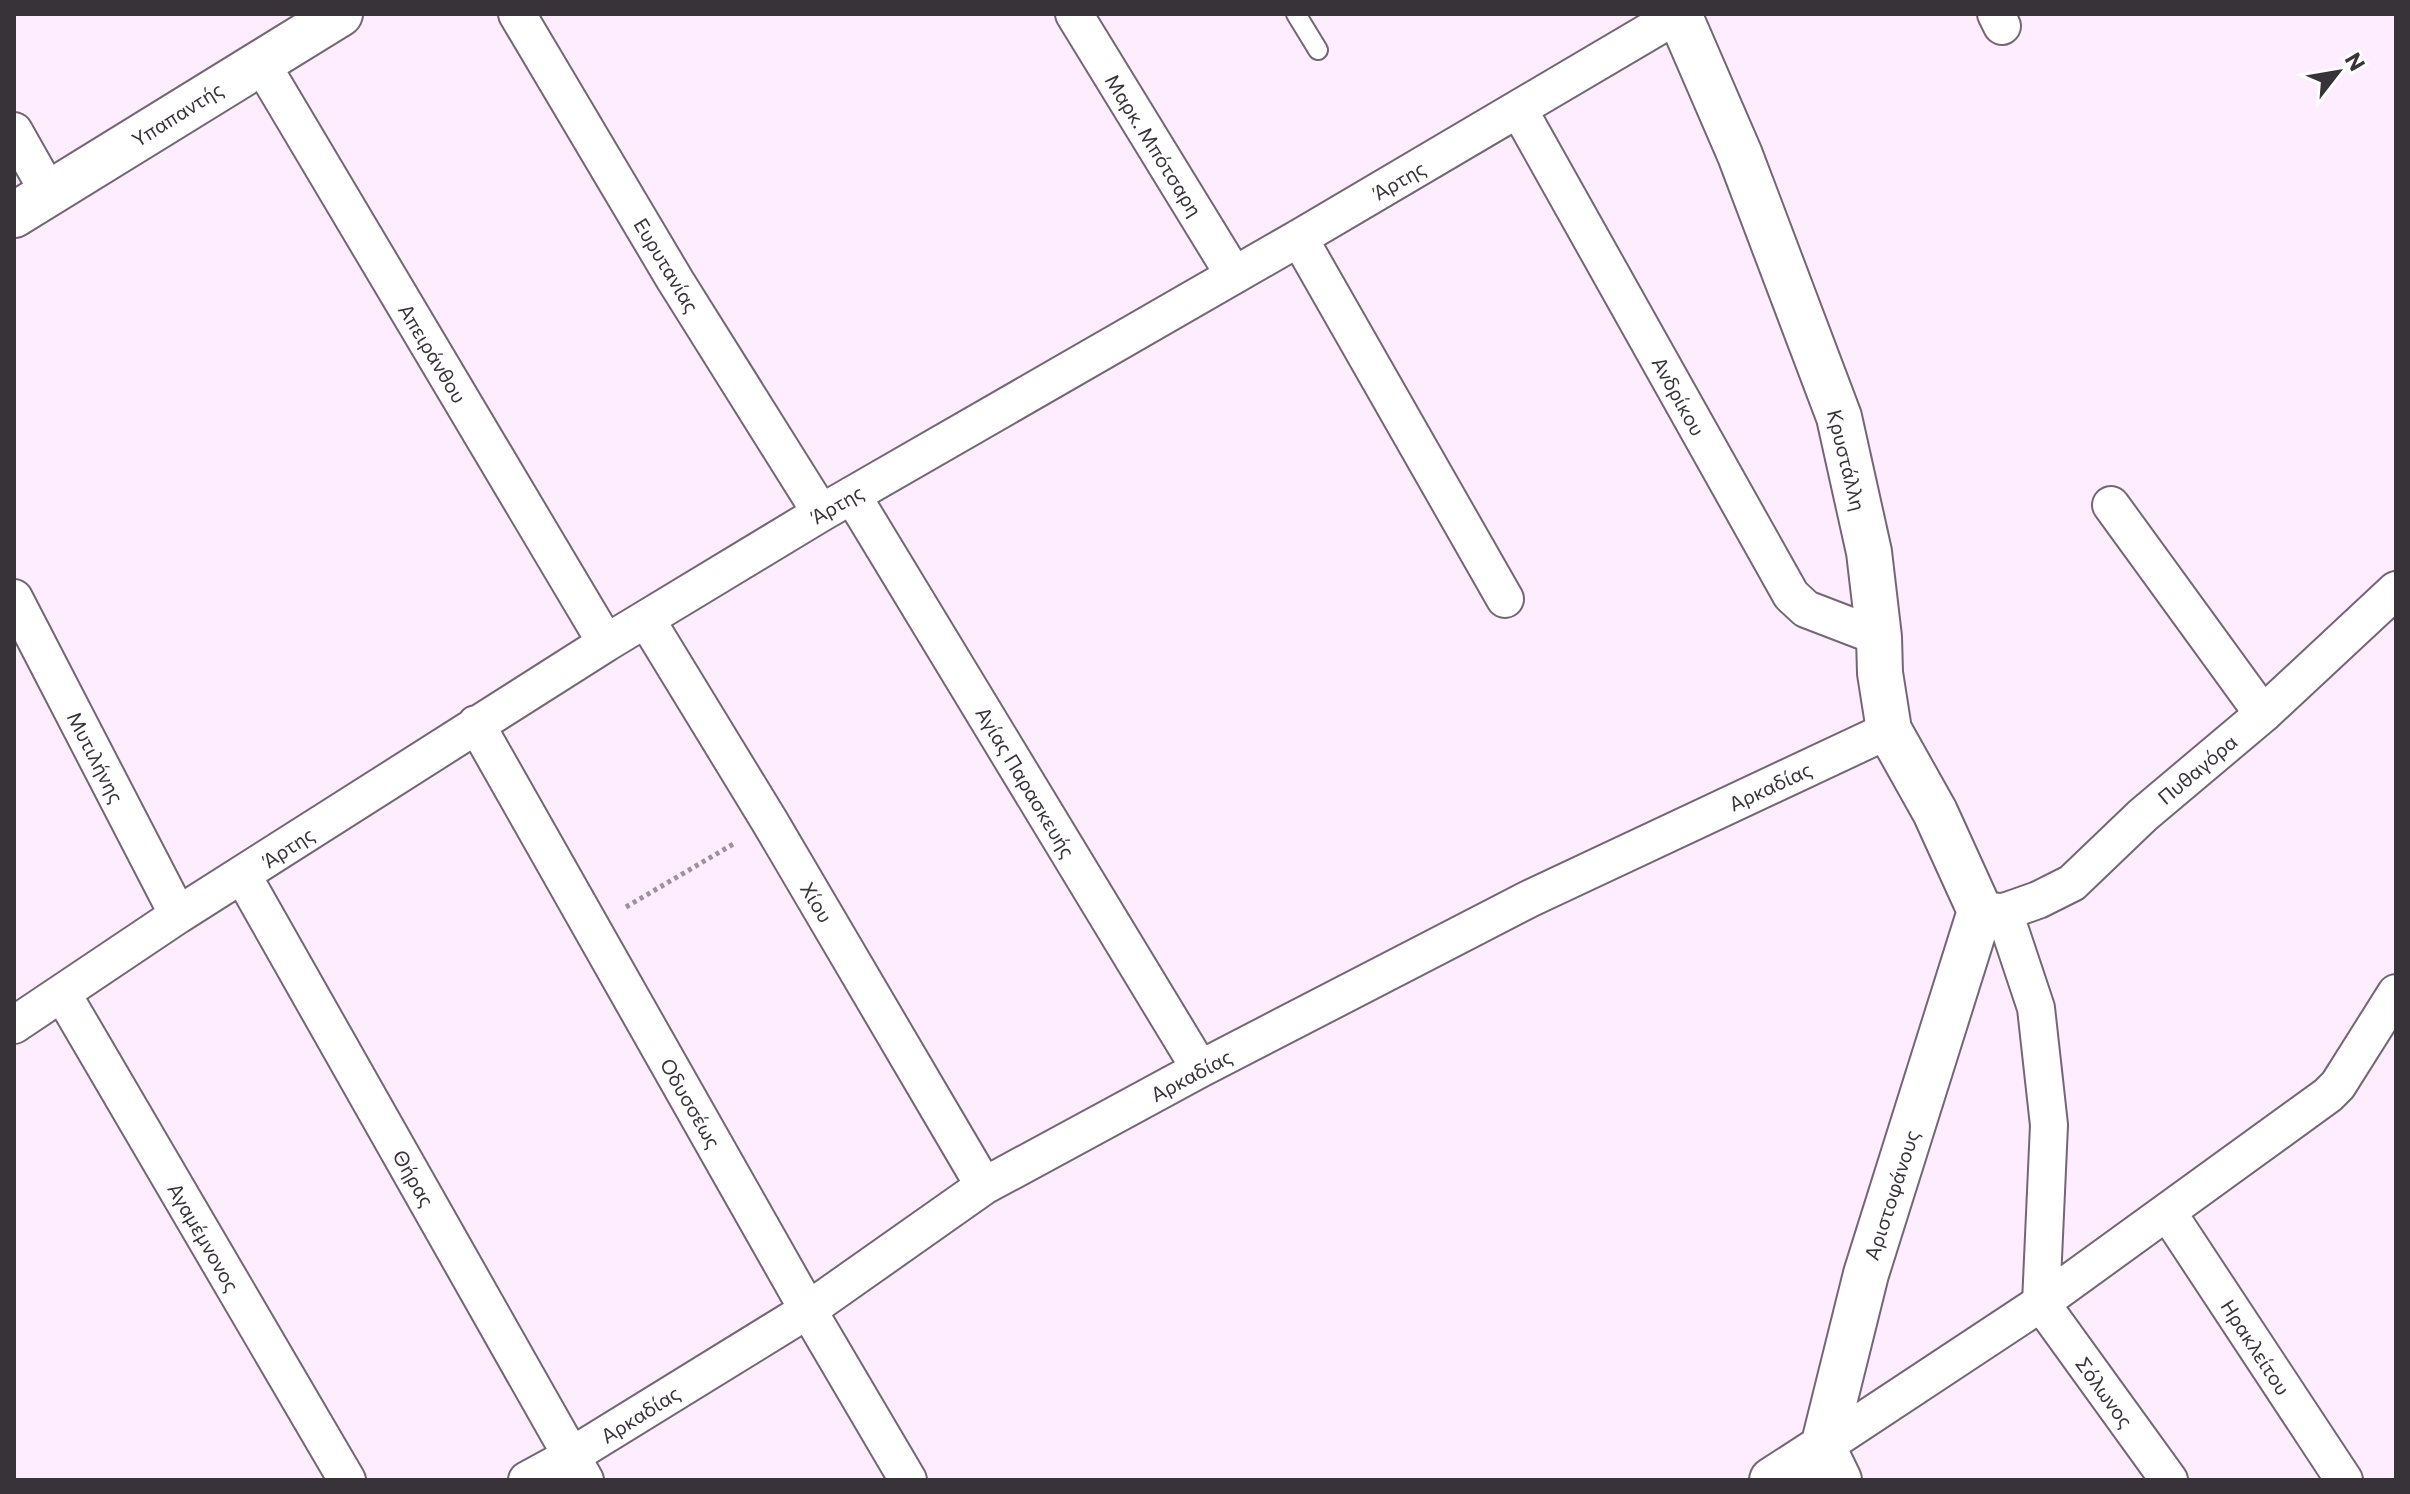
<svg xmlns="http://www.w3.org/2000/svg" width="2410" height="1494" viewBox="0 0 2410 1494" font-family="Commissioner,sans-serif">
  <rect width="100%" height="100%" fill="#fdedff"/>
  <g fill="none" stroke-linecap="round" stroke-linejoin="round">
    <defs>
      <path id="service" d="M1296 14 1318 50"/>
      <path id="minor" d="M517 14 675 280 821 513
        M1074 14 1234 275
        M1996 14 2002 26
        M261 63 606 643
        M1519 110 1791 595 1806 609 1879 637
        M14 131 49 193
        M1299 238 1505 599
        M852 495 1200 1069
        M2111 505 2263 714
        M14 598 178 915
        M646 619 770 822 984 1186
        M476 724 808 1310 908 1480
        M243 876 585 1480
        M1980 911 2004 912 2038 900 2072 883 2143 815 2263 714 2396 590
        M2004 912 2036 1008 2049 1125 2041 1303 2169 1480
        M62 993 347 1480
        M14 1025 178 915 606 643 821 513 1299 238 1679 14
        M2168 1213 2344 1480
        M1823 1447 2041 1303 2328 1095 2338 1085 2396 993
        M527 1480 571 1456 808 1310 984 1186 1200 1069 1529 899 1889 730"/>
      <path id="tertiary" d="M1679 14 1740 155 1839 417 1869 552 1879 637 1880 673 1889 730 1935 812 1980 911 1866 1274 1823 1447 1839 1480
        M14 215 340 14
        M1772 1480 1823 1447"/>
    </defs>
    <use href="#service" stroke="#746675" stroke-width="22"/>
    <use href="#minor" stroke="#746675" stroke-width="40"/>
    <use href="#tertiary" stroke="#746675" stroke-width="48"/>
    <path stroke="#9c919d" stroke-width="5" stroke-dasharray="4 4" stroke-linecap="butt" d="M626 907 735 843"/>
    <use href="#service" stroke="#fff" stroke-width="18"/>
    <use href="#minor" stroke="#fff" stroke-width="36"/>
    <use href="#tertiary" stroke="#fff" stroke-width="44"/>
  </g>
  <g text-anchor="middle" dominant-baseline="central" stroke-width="6" stroke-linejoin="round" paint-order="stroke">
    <g font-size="20" fill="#383239" stroke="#fff">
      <text transform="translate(177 114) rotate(-32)">Υπαπαντής</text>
      <text transform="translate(1154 145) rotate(58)">Μαρκ. Μπότσαρη</text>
      <text transform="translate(1399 180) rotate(-30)">Άρτης</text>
      <text transform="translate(667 265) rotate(59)">Ευρυτανίας</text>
      <text transform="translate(433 353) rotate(59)">Απειράνθου</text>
      <text transform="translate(1679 396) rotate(61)">Ανδρίκου</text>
      <text transform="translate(1847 460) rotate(76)">Κρυστάλλη</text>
      <text transform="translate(837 504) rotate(-30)">Άρτης</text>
      <text transform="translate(96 757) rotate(63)">Μυτιλήνης</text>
      <text transform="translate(2197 769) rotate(-40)">Πυθαγόρα</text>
      <text transform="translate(1026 782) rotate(59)">Αγίας Παρασκευής</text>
      <text transform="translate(1770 786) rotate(-25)">Αρκαδίας</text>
      <text transform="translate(288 847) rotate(-33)">Άρτης</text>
      <text transform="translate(817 902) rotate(59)">Χίου</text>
      <text transform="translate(1191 1075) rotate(-28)">Αρκαδίας</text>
      <text transform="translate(691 1103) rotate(60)">Οδυσσέως</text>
      <text transform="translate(414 1178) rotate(60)">Θήρας</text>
      <text transform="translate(1891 1195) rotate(-72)">Αριστοφάνους</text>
      <text transform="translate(204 1237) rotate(60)">Αγαμέμνονος</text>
      <text transform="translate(2256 1347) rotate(57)">Ηρακλείτου</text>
      <text transform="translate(2105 1392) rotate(54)">Σόλωνος</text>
      <text transform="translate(640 1414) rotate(-32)">Αρκαδίας</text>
    </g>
  </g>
  <rect width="2410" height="1494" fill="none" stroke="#383239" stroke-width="32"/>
  <g transform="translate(2338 72) rotate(59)" stroke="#ffffff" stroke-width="6" paint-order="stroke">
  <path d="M0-6L14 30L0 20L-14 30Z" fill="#383239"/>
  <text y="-12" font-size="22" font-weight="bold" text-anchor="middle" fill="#383239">N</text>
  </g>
</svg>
